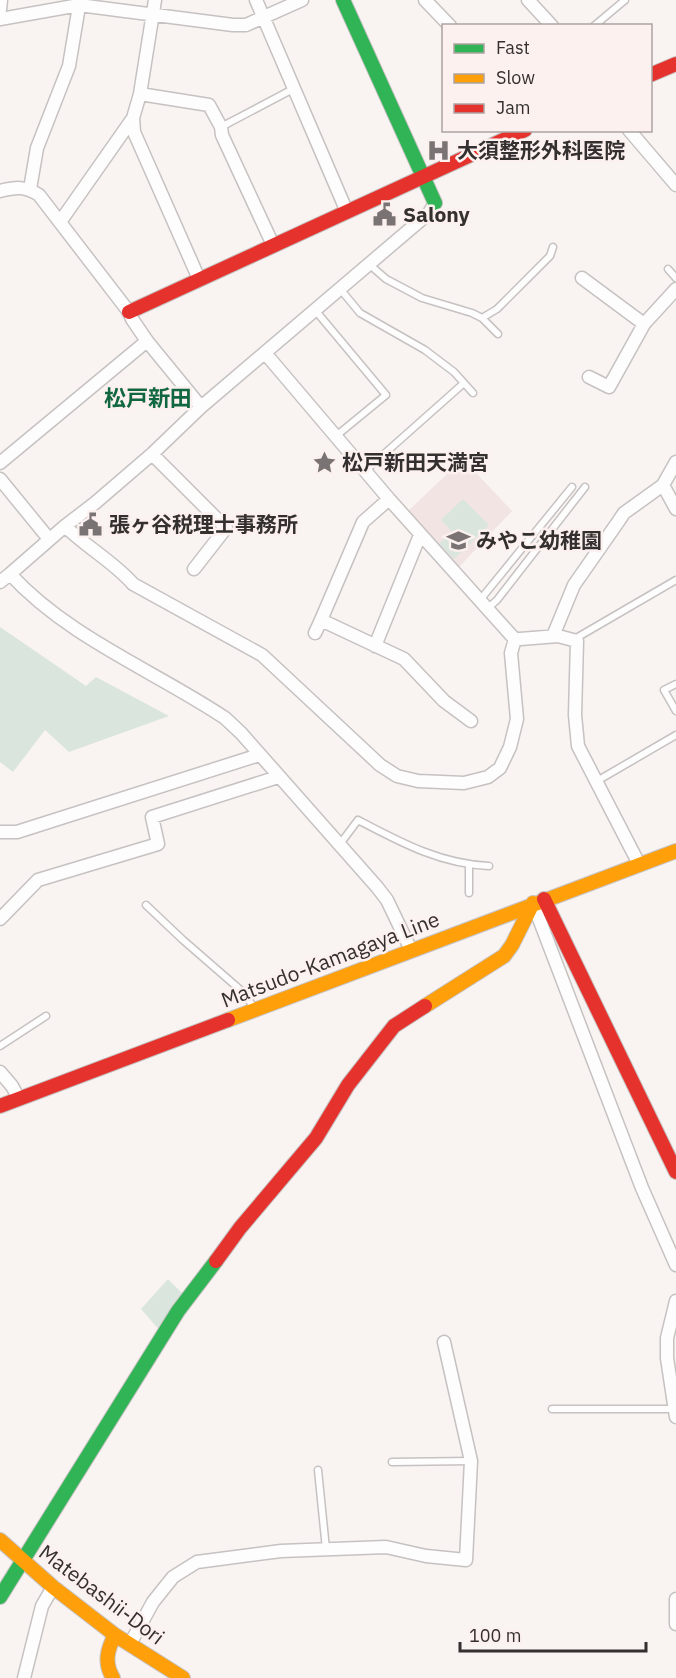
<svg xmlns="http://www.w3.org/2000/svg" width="676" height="1678" viewBox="0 0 676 1678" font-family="'IBM Plex Sans','Noto Sans JP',sans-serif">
  <rect width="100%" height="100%" fill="#f9f3f2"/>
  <path fill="#f1e4e2" d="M463 459 512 511 458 568 407 512Z"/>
  <path fill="#dae6dd" d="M463 499 489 525 454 559 439 544 451 531 441 520Z
    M0 627 86 686 96 677 169 716 69 752 45 730 13 772 0 762Z
    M168 1279 184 1295 160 1331 141 1309Z"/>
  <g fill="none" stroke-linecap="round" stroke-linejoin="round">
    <defs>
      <path id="lane" d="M594 26 625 0
        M221 127 293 89
        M370 265 386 279 422 298 472 313 482 318 498 334
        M668 269 676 278
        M341 290 360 313 425 350 454 372 473 393
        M315 310 386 395 336 436
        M482 318 497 309 550 256 553 247
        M366 470 464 383
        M480 600 572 487
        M488 608 497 600 585 487
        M577 640 578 637 676 580
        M676 684 664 690 676 711
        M597 781 676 735
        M340 844 358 820C400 842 440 864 489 866
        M469 865V893
        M146 905 183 940 244 993 254 1008
        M0 1046 46 1016
        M552 1409H675
        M392 1462 471 1461
        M318 1470 326 1549"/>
      <path id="street" d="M155 0 140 94 133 118 134 132 199 279
        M256 0 347 212
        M425 0 450 26
        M528 0 552 26
        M0 10 1 0
        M0 19 79 5 233 25H246L302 0
        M140 94 209 105 221 127 222 135 273 245
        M629 130 676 185
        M30 189 37 148 69 66 80 0
        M0 191C16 187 25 186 39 195L129 312 132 319 147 341 0 463
        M60 222 133 118
        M582 278 644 324
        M147 341 201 407
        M265 353 389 499 511 635 515 639H520L558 636 577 641 575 715 578 746 639 864
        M589 377 609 387 644 324 676 289
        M152 454 226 528 194 569
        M0 479 49 539
        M663 485 676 509
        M389 499 363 522 321 620 404 659 444 701 471 721
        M65 526C86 547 114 562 133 584L262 655 380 765 397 776 418 781 464 783 488 777 500 768 510 747 517 719 511 653 515 639
        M10 574 65 526 95 503 152 454 201 407 429 213 435 203
        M0 582 10 574C69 638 153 670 225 718L241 733 377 887 387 900 411 950
        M315 633 321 620
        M553 636 574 585 618 522 624 513 663 485 676 462
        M375 646 420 535
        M0 832H17L259 755
        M533 903 642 1188 676 1265
        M0 919 38 880 158 844 152 817 278 777
        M0 1072 12 1086 19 1099
        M676 1301 667 1338V1358L676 1417
        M676 1599V1624
        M130 1644 153 1602 173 1577 197 1562 281 1551 386 1547 426 1556 466 1560 471 1461 444 1342
        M24 1678 42 1606 53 1587"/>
      <path id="fast" d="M343 0 435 203
        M0 1597 178 1311 216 1261"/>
      <path id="slow" d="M425 1006 504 956 512 945 533 903
        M228 1020 676 851
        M0 1540 53 1587 115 1635 183 1678
        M113 1678C104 1663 107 1650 115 1635"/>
      <path id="jam" d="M650 75 676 64
        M129 312 525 130
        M544 899 676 1172
        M0 1106 228 1020
        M216 1261 240 1228 316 1138 348 1085 394 1026 425 1006"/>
    </defs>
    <use href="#lane" stroke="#c6c2c1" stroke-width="9"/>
    <use href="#street" stroke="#c6c2c1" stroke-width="15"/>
    <use href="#fast" stroke="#c6c2c1" stroke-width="16"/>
    <use href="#slow" stroke="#c6c2c1" stroke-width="16"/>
    <use href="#jam" stroke="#c6c2c1" stroke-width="16"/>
    <use href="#lane" stroke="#fefdfd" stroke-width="6"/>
    <use href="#street" stroke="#fefdfd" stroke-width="12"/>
    <use href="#fast" stroke="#30b455" stroke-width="14"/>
    <use href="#slow" stroke="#ff9f0a" stroke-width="14"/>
    <use href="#jam" stroke="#e5322d" stroke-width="14"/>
  </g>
  <defs>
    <symbol id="hospital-bare" viewBox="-9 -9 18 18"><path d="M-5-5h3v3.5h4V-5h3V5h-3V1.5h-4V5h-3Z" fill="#797473" stroke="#fcf1ef" stroke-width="2.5" paint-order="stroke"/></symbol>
    <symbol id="civic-bare" viewBox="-9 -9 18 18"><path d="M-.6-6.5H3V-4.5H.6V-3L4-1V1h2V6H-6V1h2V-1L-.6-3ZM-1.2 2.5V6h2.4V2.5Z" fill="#797473" stroke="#fcf1ef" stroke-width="2.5" paint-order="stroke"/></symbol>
    <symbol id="sight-bare" viewBox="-9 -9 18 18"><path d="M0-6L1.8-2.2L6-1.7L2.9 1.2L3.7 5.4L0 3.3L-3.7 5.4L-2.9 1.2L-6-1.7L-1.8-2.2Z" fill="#797473" stroke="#fcf1ef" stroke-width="2.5" paint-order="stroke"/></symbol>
    <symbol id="school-bare" viewBox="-9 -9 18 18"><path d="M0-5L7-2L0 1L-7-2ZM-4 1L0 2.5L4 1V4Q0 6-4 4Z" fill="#797473" stroke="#fcf1ef" stroke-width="2.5" paint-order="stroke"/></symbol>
  </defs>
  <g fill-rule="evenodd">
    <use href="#hospital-bare" x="422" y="134" width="33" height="33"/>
    <use href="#civic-bare" x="368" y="198" width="33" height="33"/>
    <use href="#sight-bare" x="308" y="446" width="33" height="33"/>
    <use href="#civic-bare" x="74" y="508" width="33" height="33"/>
    <use href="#school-bare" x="442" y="524" width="33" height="33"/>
  </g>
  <g text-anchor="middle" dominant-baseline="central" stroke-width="5" stroke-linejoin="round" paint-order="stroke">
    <g font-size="21" font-weight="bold" fill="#34302f" stroke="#fcf1ef" text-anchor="start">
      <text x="457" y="150">大須整形外科医院</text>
      <text x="403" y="214">Salony</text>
      <text x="342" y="462">松戸新田天満宮</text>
      <text x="109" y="524">張ヶ谷税理士事務所</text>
      <text x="476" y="540">みやこ幼稚園</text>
    </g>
    <g font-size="21" fill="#34302f" stroke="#fcf1ef">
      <text transform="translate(330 959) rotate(-21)">Matsudo-Kamagaya Line</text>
      <text transform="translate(102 1594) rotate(37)">Matebashii-Dori</text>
    </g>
    <g font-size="22" font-weight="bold" fill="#106740" stroke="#fcf1ef">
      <text x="148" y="397">松戸新田</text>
    </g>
  </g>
  <rect x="442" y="24" width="210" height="108" fill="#fcf1ef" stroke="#aca4a2" stroke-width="1.5"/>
  <rect x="454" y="44" width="30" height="9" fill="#30b455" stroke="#aca4a2" stroke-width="1.5"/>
  <text x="496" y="54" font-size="18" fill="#34302f">Fast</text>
  <rect x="454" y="74" width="30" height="9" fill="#ff9f0a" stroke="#aca4a2" stroke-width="1.5"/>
  <text x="496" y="84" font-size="18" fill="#34302f">Slow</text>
  <rect x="454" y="104" width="30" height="9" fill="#e5322d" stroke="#aca4a2" stroke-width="1.5"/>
  <text x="496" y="114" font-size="18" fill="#34302f">Jam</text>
  <path d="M460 1642v9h186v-9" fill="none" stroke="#34302f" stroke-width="3"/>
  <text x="469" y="1642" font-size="18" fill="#34302f" stroke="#fcf1ef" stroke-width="4.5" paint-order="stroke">100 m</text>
</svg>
